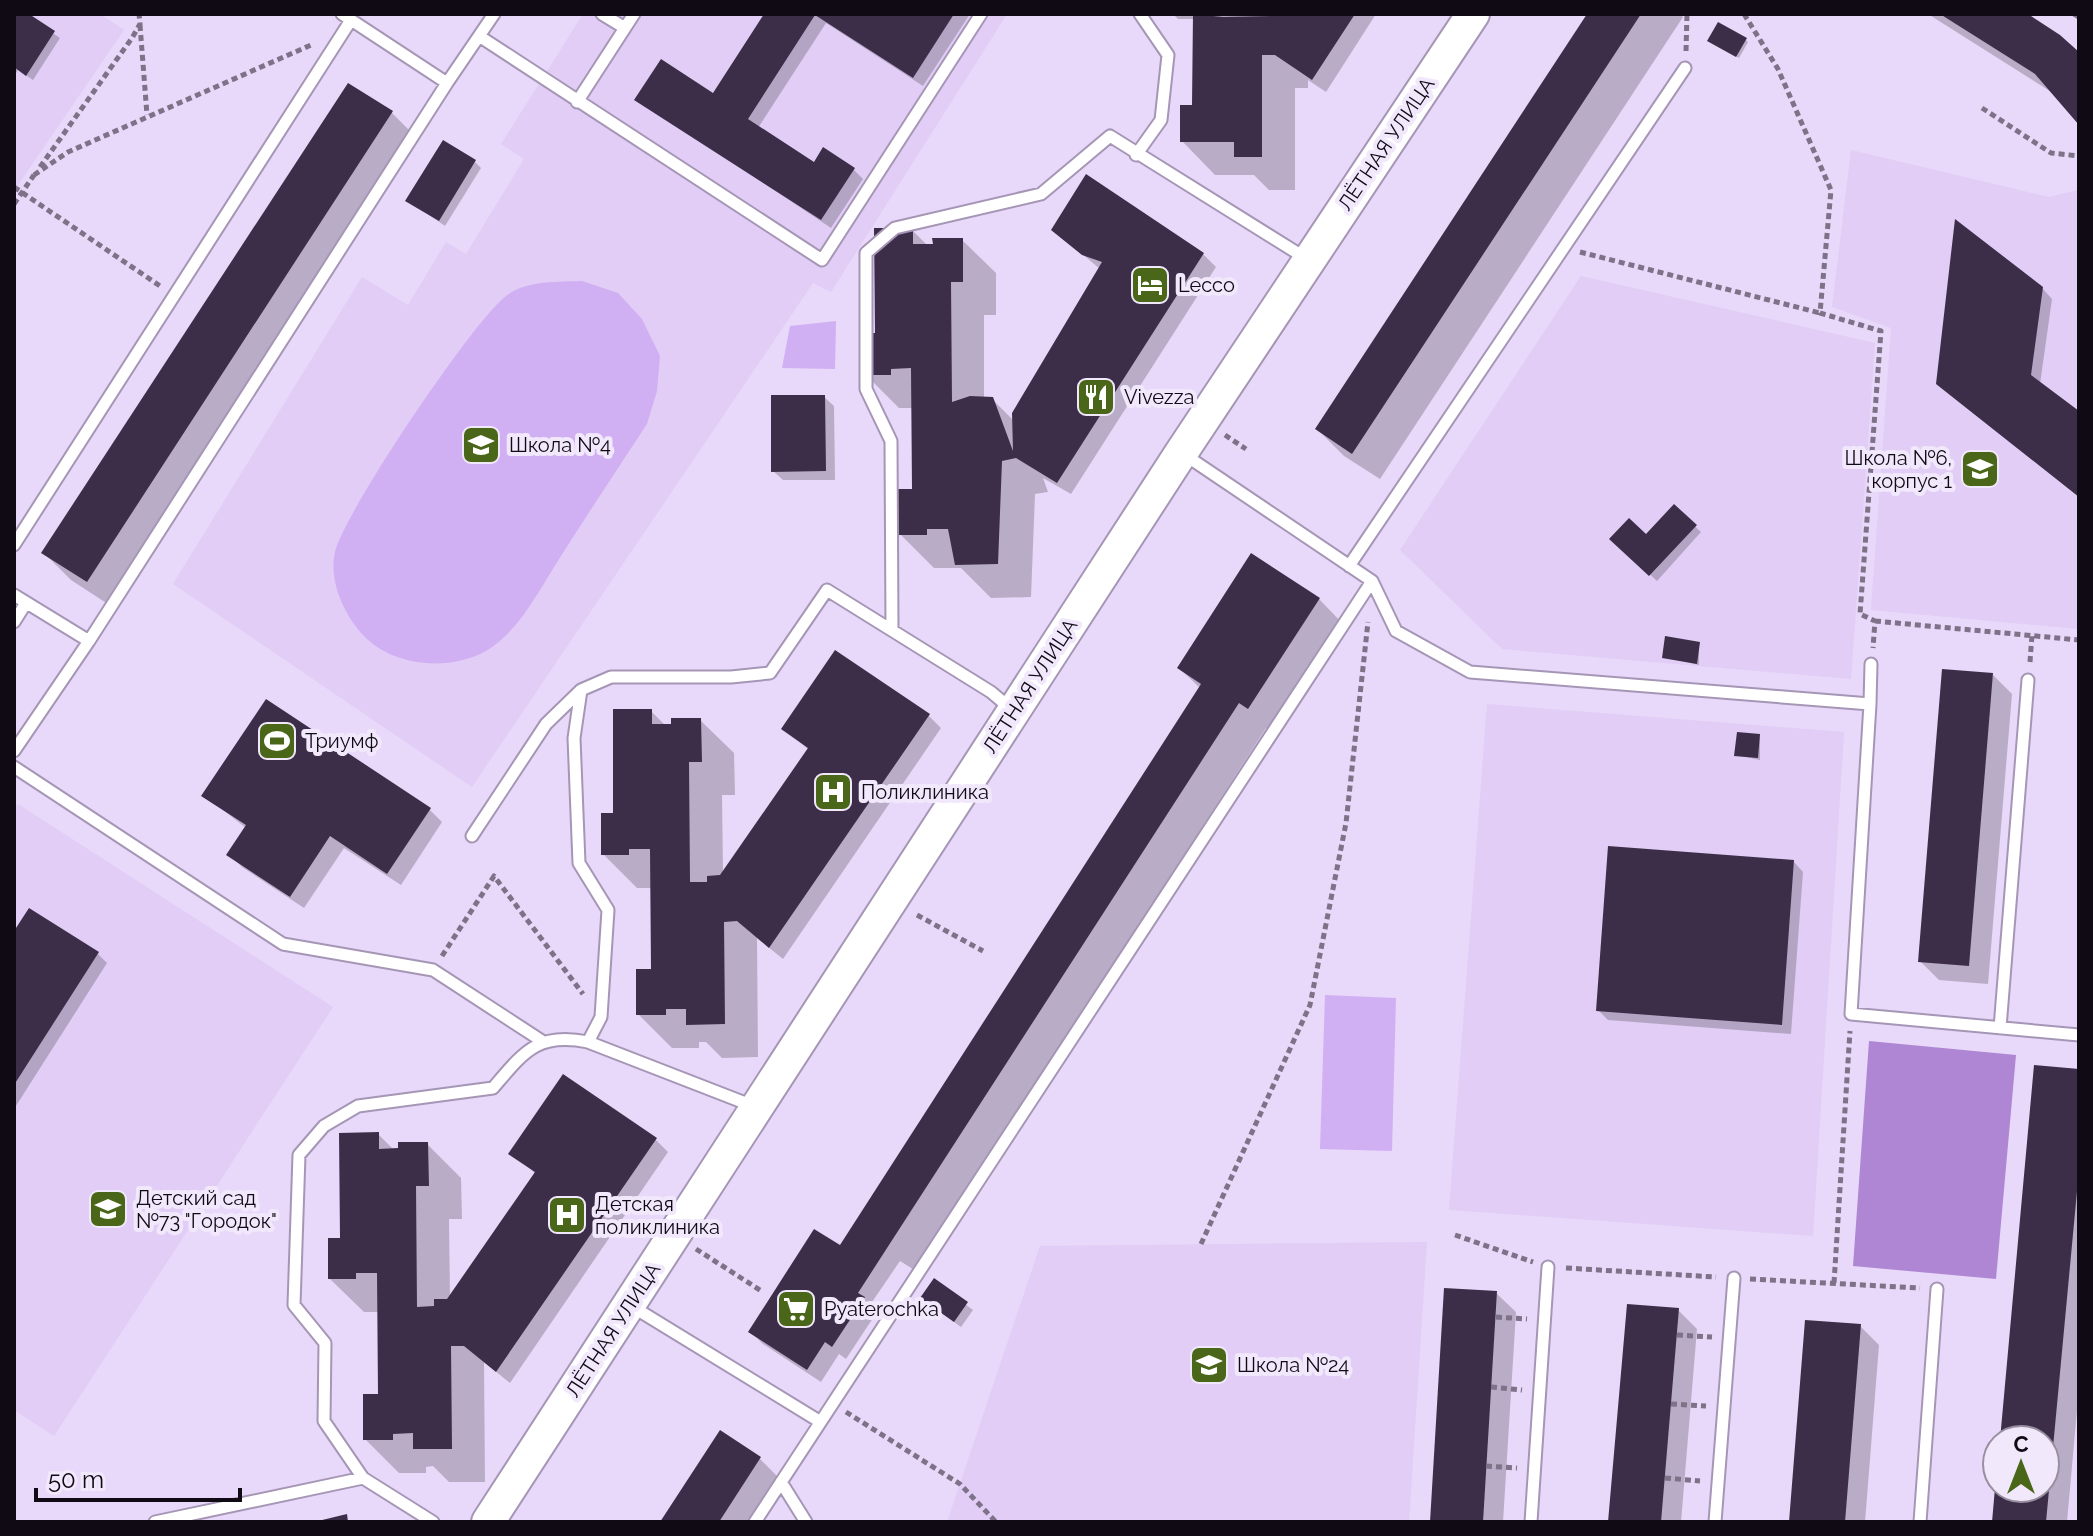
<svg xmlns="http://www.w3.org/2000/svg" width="2093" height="1536" viewBox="0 0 2093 1536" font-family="Raleway,sans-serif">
  <rect width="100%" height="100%" fill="#e8d8f9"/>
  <path fill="#e1cdf5" d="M14 14H100L124 30 14 191Z
    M583 14H1007L831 292 813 283 472 787 173 584 362 277 408 305 446 242 466 254 524 159 501 144Z
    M1851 150 2049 197 2079 190V629L1871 610 1891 328 1832 307Z
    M1581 276 1875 343 1851 679 1502 649 1400 550Z
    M1487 704 1844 732 1813 1236 1449 1210Z
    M18 804 333 1007 54 1436 14 1410V809Z
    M1427 1242 1409 1522H947L1040 1246Z"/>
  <path fill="#d1aff3" d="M582 281 618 293 642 319 660 356 657 391 647 424C618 468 589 512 561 556 540 588 520 631 486 651 450 671 397 667 367 639 346 619 328 582 335 552 344 513 473 321 506 296 526 280 558 282 582 281Z
    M836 321 835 369 782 368 790 326Z
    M1325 995 1396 998 1392 1151 1320 1149Z"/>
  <path fill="#ae86d3" d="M1869 1041 2016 1055 1996 1279 1853 1266Z"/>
  <path fill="#0003" d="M14 14H25L60 38 33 80 18 70 14 76Z
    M766 14H970L923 86 826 23 758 128 814 164 853 169 863 179 831 228 637 99 713 96Z
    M1173 14H1376L1326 92 1308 80V88H1295V190H1269L1254 175H1215L1182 141 1194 107V19H1178Z
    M1590 14H1680L1683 17 1380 479 1344 456 1317 429Z
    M1928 14H2024L2079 55V122L2056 95Z
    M1746 40 1748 42 1739 58 1712 43Z
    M348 86 392 113 419 140 114 608 71 580 44 553Z
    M475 162 481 168 445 226 408 200Z
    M912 230 928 246 962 240 996 273V315H984V399H992L1015 422 1100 269 1054 230 1203 254 1216 267 1071 494 1043 478 1048 492 1035 494 1031 597 991 598 961 568H934L900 534 914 491V408H899L865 374Z
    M2042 288 2052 299 2040 384 2079 414V497L1948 393Z
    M824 397 834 406 835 480H783L773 471Z
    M1674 507 1701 532 1657 581 1612 539 1646 537Z
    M1319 599 1345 626 1275 734 1266 728 916 1271 900 1261 870 1305 877 1312 846 1359 839 1354 821 1382 763 1344 750 1331 841 1248 1200 688 1179 668Z
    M1699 644V665L1664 657Z
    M1993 675 2012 694 1988 984 1939 980 1920 961Z
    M651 711 666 726 700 720 734 753 735 795H722L723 874 809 750 784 729 928 715 941 728 783 959 757 938 758 1057 722 1058 706 1042H699V1048H672L638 1014 653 971 652 888H637L603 854Z
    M1760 736V760L1736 755Z
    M204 795 429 809 442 822 401 885 344 848 304 908 242 867 229 854 246 828Z
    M1794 862 1803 872 1791 1034 1608 1020 1598 1010Z
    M14 935 97 953 107 963 14 1109Z
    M2079 1071V1388L2067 1522H1994L1997 1488H2045V1440H2002Z
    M378 1134 394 1150 427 1144 461 1178 462 1219H449L450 1298 536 1174 511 1153 655 1139 668 1152 510 1383 484 1362 485 1482H449L433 1466 426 1467V1473H399L365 1439 380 1396 379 1312H364L330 1279Z
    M934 1281 973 1310 961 1327 928 1303Z
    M1496 1293 1516 1312 1503 1522H1432Z
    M1678 1310 1697 1329 1681 1522H1610Z
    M1860 1326 1879 1345 1865 1522H1791Z
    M721 1433 760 1459 787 1486 763 1522H663Z"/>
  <path fill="#3c2e48" d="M14 14H29L55 31 26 76 14 67Z
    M764 14H954L913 78 815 15 748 119 814 162 823 147 855 168 821 220 634 100 661 59 713 93Z
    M1193 14 1223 17 1355 14 1312 80 1275 55H1262V157H1234V142H1180V105H1192Z
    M1587 14H1641L1352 454 1315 429Z
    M1940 14H2028L2060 35 2079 52V125L2035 74Z
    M1718 22 1747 38 1736 57 1707 41Z
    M348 83 393 111 87 582 41 553Z
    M443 140 476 160 439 221 405 201Z
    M1086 174 1204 253 1057 483 1016 458 1002 461 998 564 955 565 948 529H927V535H898L897 489H912L911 368 891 369V375H863L862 333H875L874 228H913V244H933L932 238H963V282H951L952 402 970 396 993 397 1013 451 1012 413 1102 262 1082 255 1051 230Z
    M1955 219 2043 287 2031 375 2079 411V497L1936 384Z
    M771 395H825L826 471 771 472Z
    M1674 504 1697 525 1649 576 1609 539 1629 518 1646 534Z
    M1251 553 1320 598 1248 709 1239 703 858 1293 865 1297 832 1347 825 1342 807 1370 748 1332 814 1229 840 1245 1201 684 1177 668Z
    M1665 636 1700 642 1697 664 1662 658Z
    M835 650 930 714 769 948 737 921 724 922 725 1024 686 1025V1009H666V1015H636V969H651L650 849H629V855H601V813H613V709H652V724H671V718H701L702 762H689L690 882H707V876L720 875 808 748 781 729Z
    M1942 669 1993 673 1969 966 1918 962Z
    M266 699 431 808 387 874 330 836 290 897 226 855 246 825 201 796Z
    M1737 732 1760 734 1758 758 1734 756Z
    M1608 846 1794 860 1782 1025 1596 1011Z
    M29 908 99 952 14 1085V931Z
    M2034 1065 2079 1069V1170L2046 1522H1992L1995 1488H2045V1440H2000Z
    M563 1074 657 1138 496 1372 464 1346H451L452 1449H413V1433L393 1434V1440H363V1394H378L377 1273H356V1279H328V1238H340L339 1133 379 1132V1149L398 1148V1142H428L429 1186H416L417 1307 434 1306V1299H447L535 1172 508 1154Z
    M934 1278 968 1302 954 1322 920 1298Z
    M1444 1288 1497 1291 1483 1522H1430Z
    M1627 1304 1679 1308 1661 1522H1608Z
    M1805 1320 1861 1324 1845 1522H1789Z
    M720 1430 761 1457 719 1522H660Z
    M347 1514 348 1522H318V1521Z"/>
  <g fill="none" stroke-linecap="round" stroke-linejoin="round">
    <defs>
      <path id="lane" d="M602 14 625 28
        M479 36 822 260 981 14
        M447 83 494 14
        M577 102 634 14
        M1136 155 1161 120 1168 55 1140 14
        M1185 455 1372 581 1396 631 1470 672 1870 704 1871 664
        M14 545 351 20
        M1349 566 1685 68
        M14 595 89 641
        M14 622 26 603
        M892 629 891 441 866 389V253L895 228 1041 194 1110 136 1307 259
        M1870 704 1851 1014 2079 1035
        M14 751 89 641 447 83 342 14
        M14 767 283 944 433 970 542 1041
        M472 836 546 724 581 690
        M2000 1028 2028 680
        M588 1042 601 1017 608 910 579 863 574 738 581 690 611 677H731L770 673 827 590 991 692 1010 708
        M633 1307 819 1421
        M781 1482 806 1522
        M155 1522 363 1478
        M433 1522 363 1478 324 1421 325 1343 294 1305 299 1155 324 1126 358 1106 493 1088C524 1052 537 1032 588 1042L753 1106
        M755 1522 1372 581
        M1531 1522 1548 1267
        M1715 1522 1734 1278
        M1920 1522 1937 1289"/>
      <path id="secondary" d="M488 1522 1181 453 1473 14"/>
    </defs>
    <use href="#lane" stroke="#a696b6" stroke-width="15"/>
    <use href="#secondary" stroke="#a696b6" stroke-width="36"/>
    <path stroke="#7d7288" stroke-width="5" stroke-dasharray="6 4" stroke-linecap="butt" d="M1744 14 1778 69 1831 190 1820 313 1881 331 1860 614 1875 621 1873 648
      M2074 14 2079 17
      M140 25 147 115
      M1686 51 1687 14
      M1982 108 2051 153 2079 156
      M40 167 132 38 140 24 139 14
      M34 175 68 152 311 45
      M14 187 160 286
      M14 204 34 175
      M1580 252 1820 313
      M1225 435 1246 449
      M1875 621 2079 640
      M2030 662 2032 635
      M917 915 983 951
      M442 956 494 876 583 994
      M1455 1235 1533 1262
      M1201 1244 1310 1005 1346 823 1368 622
      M696 1249 763 1292
      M1566 1268 1716 1277
      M1750 1279 1920 1288
      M1834 1283 1850 1031
      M1496 1317 1527 1319
      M1677 1335 1712 1337
      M1491 1387 1522 1390
      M1671 1404 1706 1406
      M846 1412 960 1484 996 1522
      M1486 1466 1517 1468
      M1665 1478 1700 1481"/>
    <use href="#lane" stroke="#fff" stroke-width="11"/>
    <use href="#secondary" stroke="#fff" stroke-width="32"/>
  </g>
  <defs>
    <symbol id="hotel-square" viewBox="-11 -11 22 22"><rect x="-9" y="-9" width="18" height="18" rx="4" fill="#4a6618" stroke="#f2e8fc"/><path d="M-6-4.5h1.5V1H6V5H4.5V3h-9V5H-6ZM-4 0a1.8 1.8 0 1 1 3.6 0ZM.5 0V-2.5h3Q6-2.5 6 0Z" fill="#fff"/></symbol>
    <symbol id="restaurant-square" viewBox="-11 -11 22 22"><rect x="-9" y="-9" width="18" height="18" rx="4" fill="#4a6618" stroke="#f2e8fc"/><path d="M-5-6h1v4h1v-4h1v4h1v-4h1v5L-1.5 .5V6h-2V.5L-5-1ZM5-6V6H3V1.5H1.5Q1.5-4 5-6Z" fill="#fff"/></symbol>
    <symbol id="school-square" viewBox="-11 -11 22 22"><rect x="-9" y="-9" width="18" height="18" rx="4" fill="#4a6618" stroke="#f2e8fc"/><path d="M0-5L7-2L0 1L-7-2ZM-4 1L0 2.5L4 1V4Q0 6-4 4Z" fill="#fff"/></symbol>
    <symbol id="stadium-square" viewBox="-11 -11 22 22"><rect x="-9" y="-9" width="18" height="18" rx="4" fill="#4a6618" stroke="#f2e8fc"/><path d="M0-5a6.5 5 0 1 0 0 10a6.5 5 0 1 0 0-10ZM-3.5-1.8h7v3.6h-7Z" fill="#fff"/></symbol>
    <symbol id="hospital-square" viewBox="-11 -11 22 22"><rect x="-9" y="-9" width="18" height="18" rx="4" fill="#4a6618" stroke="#f2e8fc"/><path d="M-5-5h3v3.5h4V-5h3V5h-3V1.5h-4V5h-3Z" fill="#fff"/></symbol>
    <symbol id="supermarket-square" viewBox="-11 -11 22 22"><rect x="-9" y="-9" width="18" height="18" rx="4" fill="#4a6618" stroke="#f2e8fc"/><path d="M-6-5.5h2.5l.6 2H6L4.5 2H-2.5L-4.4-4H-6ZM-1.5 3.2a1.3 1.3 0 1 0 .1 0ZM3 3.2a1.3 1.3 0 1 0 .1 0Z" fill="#fff"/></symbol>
  </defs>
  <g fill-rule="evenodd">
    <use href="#hotel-square" x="1128" y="263" width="44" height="44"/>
    <use href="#restaurant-square" x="1074" y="375" width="44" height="44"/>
    <use href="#school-square" x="459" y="423" width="44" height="44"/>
    <use href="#school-square" x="1958" y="447" width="44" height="44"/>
    <use href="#stadium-square" x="255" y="719" width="44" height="44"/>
    <use href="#hospital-square" x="811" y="770" width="44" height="44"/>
    <use href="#school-square" x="86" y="1187" width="44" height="44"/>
    <use href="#hospital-square" x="545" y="1193" width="44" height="44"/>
    <use href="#supermarket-square" x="774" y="1287" width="44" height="44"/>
    <use href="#school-square" x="1187" y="1343" width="44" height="44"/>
  </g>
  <g text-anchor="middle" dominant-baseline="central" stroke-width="8" stroke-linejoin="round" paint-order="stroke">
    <g font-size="20" fill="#100a15" stroke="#f2e8fc">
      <text transform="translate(1386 144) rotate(-56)">ЛЁТНАЯ УЛИЦА</text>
      <text transform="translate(1030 686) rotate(-57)">ЛЁТНАЯ УЛИЦА</text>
      <text transform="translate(613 1330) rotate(-57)">ЛЁТНАЯ УЛИЦА</text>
    </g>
    <g font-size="20" fill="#100a15" stroke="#f2e8fc" text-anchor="start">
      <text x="1178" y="285">Lecco</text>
      <text x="1124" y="397">Vivezza</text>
      <text x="509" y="445">Школа №4</text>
      <text x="1952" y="458" text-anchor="end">Школа №6,<tspan x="1952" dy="23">корпус 1</tspan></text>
      <text x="305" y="741">Триумф</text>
      <text x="861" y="792">Поликлиника</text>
      <text x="136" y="1198">Детский сад<tspan x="136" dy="23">№73 "Городок"</tspan></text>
      <text x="595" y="1204">Детская<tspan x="595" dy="23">поликлиника</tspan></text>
      <text x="824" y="1309">Pyaterochka</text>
      <text x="1237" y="1365">Школа №24</text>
    </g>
  </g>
  <rect width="2093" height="1536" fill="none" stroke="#100a15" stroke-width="32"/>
  <g transform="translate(2021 1464)"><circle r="38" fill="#f2e8fc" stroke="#988fa0" stroke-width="2"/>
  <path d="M0-6L14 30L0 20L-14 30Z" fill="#4a6618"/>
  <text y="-12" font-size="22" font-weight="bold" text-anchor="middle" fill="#100a15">С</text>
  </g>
  <path d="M36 1488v12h204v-12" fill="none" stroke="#100a15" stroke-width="4"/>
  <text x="48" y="1488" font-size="24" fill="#100a15" stroke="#f2e8fc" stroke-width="6" paint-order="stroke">50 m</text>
</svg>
